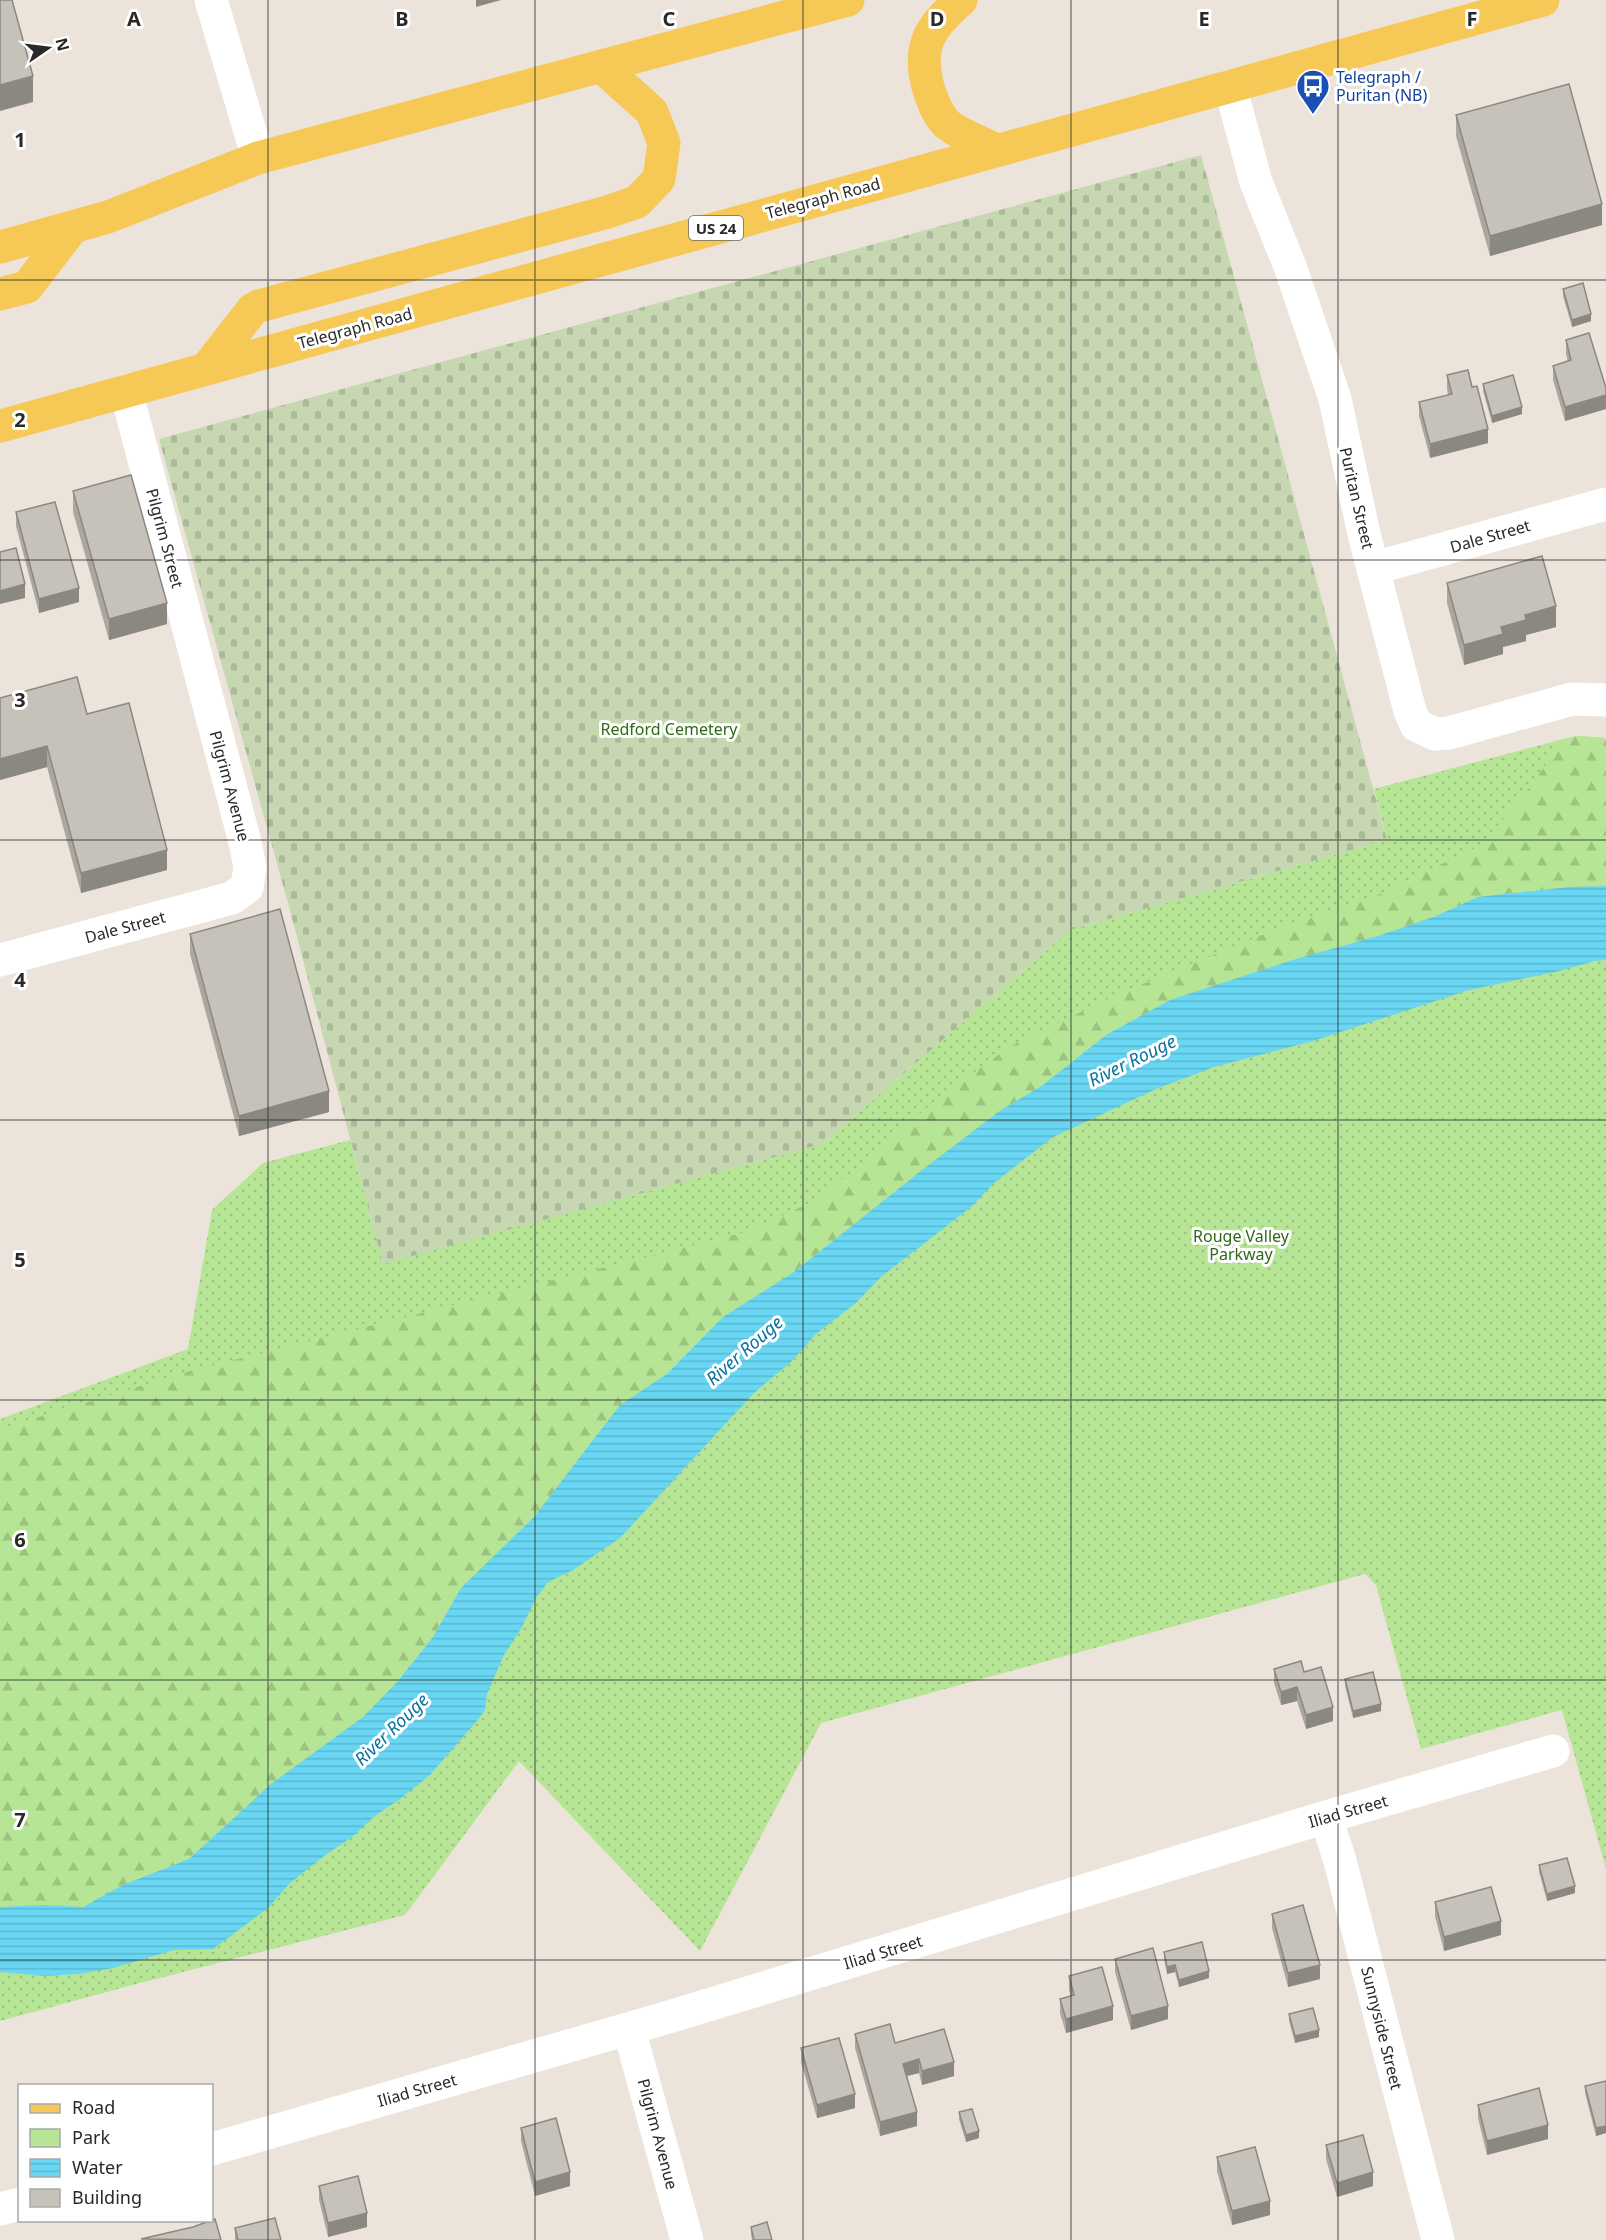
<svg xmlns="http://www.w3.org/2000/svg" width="1606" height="2240" viewBox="0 0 1606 2240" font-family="'Noto Sans',sans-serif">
  <defs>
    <pattern id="green-dots" width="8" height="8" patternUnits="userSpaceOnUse" patternTransform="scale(1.5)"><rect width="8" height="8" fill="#b5e595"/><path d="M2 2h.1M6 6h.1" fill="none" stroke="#9cc480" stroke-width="1.8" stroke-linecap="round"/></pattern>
    <pattern id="forest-firs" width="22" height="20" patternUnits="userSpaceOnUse" patternTransform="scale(1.5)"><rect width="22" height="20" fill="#b5e595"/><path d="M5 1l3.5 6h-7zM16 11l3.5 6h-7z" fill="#9cc480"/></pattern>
    <pattern id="cemetery-stones" width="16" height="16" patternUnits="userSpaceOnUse" patternTransform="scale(1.5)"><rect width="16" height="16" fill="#c6d7b1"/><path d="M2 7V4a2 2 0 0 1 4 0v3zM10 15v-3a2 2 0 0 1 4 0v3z" fill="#aab998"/></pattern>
    <pattern id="water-rules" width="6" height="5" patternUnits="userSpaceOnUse" patternTransform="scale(1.5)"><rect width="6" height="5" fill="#69d6f3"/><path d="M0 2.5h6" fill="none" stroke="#5bb8d0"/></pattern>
  </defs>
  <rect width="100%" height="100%" fill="#ece4db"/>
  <path fill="url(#green-dots)" d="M1575 736 1606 738V1869L1562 1710 1421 1749 1376 1585 1365 1574 821 1723 700 1951 519 1761 405 1915 136 1984 0 2021V1419L188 1349 212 1210 263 1163 350 1140 383 1263 822 1144 1070 930 1387 840 1374 789Z"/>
  <path fill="url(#forest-firs)" d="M1580 736 1606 738V886L1569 887 1478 897 1436 916 1378 936 1288 962 1170 1000 1075 1059 1043 1085 1001 1110 917 1174 794 1272 723 1317 667 1374 624 1403 534 1517 461 1588 433 1637 398 1681 363 1717 271 1784 189 1859 123 1885 83 1907 43 1905 0 1907V1429L186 1372 746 1232 810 1203 852 1172 942 1095 1011 1046 1114 996 1274 930 1374 897 1481 845 1534 782 1548 761 1554 741Z"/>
  <path fill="url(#cemetery-stones)" d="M1201 155 1387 840 1070 930 822 1144 383 1264 288 903 159 439Z"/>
  <path fill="url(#water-rules)" d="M1606 886V960L1594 961 1559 971 1469 990 1313 1041 1214 1067 1156 1089 1053 1137 995 1182 971 1207 881 1277 856 1303 816 1334 791 1362 754 1393 620 1538 573 1570 548 1582 536 1598 522 1627 504 1655 487 1694 485 1710 476 1722 430 1775 400 1799 376 1815 352 1837 324 1856 290 1883 268 1908 213 1949 174 1950 113 1968 78 1974 45 1976 0 1972V1907L43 1905 83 1907 123 1885 189 1859 271 1784 363 1717 398 1681 433 1637 461 1588 534 1517 620 1405 667 1374 723 1317 794 1272 917 1174 1001 1110 1043 1085 1106 1035 1170 1000 1296 959 1378 936 1436 916 1478 897 1569 887Z"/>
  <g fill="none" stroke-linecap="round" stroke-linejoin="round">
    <path stroke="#fff" stroke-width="33" d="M211 0 258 158
      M1230 86 1256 182 1291 269 1335 399 1364 534 1410 711 1416 725 1435 734 1449 733 1572 699 1606 700
      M1374 568 1606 504
      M0 960 232 898 247 887 250 867 245 842 126 391
      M1326 1817 1340 1861 1438 2240
      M629 2029 687 2240
      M212 2149 662 2019 1326 1817 1553 1751
      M0 2209 20 2204"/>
    <path stroke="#f6c856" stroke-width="33" d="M961 0C930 27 917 45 928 87 932 100 937 114 947 124 957 133 983 143 996 150
      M0 247 108 217 258 158 848 0
      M0 294 27 287 73 227
      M206 369 253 309 259 306 604 213 637 202 659 179 664 143 652 112 601 66
      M0 426 1543 0"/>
  </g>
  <path fill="#aba79f" d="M1456 115 1602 225 1490 256 1456 136Z
    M1563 289 1591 321 1572 327 1563 296Z
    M1566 340 1606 388V409L1565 421 1553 380V366L1568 362 1566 354Z
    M1447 375 1488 443 1430 458 1419 416V402L1448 395 1447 389Z
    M1483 384 1522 414 1492 423 1483 391Z
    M73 491 167 624 109 640 73 512Z
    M16 512 79 602 39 613 16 526Z
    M1447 583 1556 627 1526 635V641L1503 647V654L1464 665 1447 603Z
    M0 698 87 714 167 870 81 893 47 767 0 780Z
    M190 934 329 1112 239 1136 190 954Z
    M1274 1669 1304 1672 1333 1721 1306 1729 1297 1701 1281 1705 1274 1683Z
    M1345 1679 1381 1711 1353 1718 1345 1686Z
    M1539 1865 1575 1893 1547 1901 1539 1872Z
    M1435 1902 1501 1935 1444 1951 1435 1916Z
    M1272 1914 1320 1979 1288 1987 1272 1928Z
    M1164 1952 1209 1978 1179 1987 1175 1972 1167 1974 1164 1959Z
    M1115 1959 1168 2019 1131 2030 1115 1972Z
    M1069 1976 1113 2020 1066 2033 1060 2013V1999L1071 1996 1069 1990Z
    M1289 2014 1319 2037 1295 2043 1289 2021Z
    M855 2034 895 2043 954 2076 922 2085 919 2073 907 2076 917 2126 880 2136 855 2048Z
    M801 2048 855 2108 817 2118 801 2062Z
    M1606 2081V2133L1596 2136 1585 2093V2086Z
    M1478 2105 1548 2139 1487 2155 1478 2118Z
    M959 2112 979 2138 966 2142 959 2119Z
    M521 2128 570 2186 535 2196 521 2141Z
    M1326 2145 1373 2186 1337 2197 1326 2159Z
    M1217 2157 1270 2215 1232 2225 1217 2171Z
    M319 2186 367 2227 328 2237 319 2200Z
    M751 2227 772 2240H752L751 2234Z
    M235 2228 281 2240H235Z"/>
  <path fill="#8b8882" d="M476 0H501L476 7Z
    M33 76V102L0 111V85Z
    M1602 204V225L1490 256V236Z
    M1591 314V321L1572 327V320Z
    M1606 395V409L1565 421V407Z
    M1522 407V414L1492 423V416Z
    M1488 429V443L1430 458V444Z
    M25 584V598L0 604V591Z
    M79 588V602L39 613V599Z
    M167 603V624L109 640V619Z
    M1556 606V627L1526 635V641L1503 647V654L1464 665V645L1525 615Z
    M47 746V767L0 780V759Z
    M167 850V870L81 893V873Z
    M329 1091V1112L239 1136V1116Z
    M1297 1687V1701L1281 1705V1692Z
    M1381 1704V1711L1353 1718V1711Z
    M1333 1707V1721L1306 1729V1715Z
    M1575 1886V1893L1547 1901V1894Z
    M1501 1921V1935L1444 1951V1937Z
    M1175 1965V1972L1167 1974V1967Z
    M1320 1965V1979L1288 1987V1973Z
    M1209 1971V1978L1179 1987V1980Z
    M1113 2006V2020L1066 2033V2019Z
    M1168 2006V2019L1131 2030V2016Z
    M1319 2030V2037L1295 2043V2036Z
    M919 2059V2073L903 2077V2064Z
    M954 2062V2076L922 2085V2071Z
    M855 2094V2108L817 2118V2105Z
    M917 2112V2126L880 2136V2122Z
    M1548 2125V2139L1487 2155V2141Z
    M1606 2126V2133L1596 2136V2128Z
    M979 2131V2138L966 2142V2135Z
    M570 2172V2186L535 2196V2182Z
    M1373 2172V2186L1337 2197V2183Z
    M1270 2201V2215L1232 2225V2211Z
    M367 2213V2227L328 2237V2223Z"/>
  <path fill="#c7c2b9" stroke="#8b8882" stroke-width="1.5" d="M0 0H12L33 76 0 85Z
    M1569 84 1602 204 1490 236 1456 115Z
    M1583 283 1591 314 1572 320 1563 289Z
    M1589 333 1606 388V395L1565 407 1553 366 1571 360 1566 340Z
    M1468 370 1472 387 1477 386 1488 429 1430 444 1419 402 1452 394 1447 375Z
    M1513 375 1522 407 1492 416 1483 384Z
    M131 475 167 603 109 619 73 491Z
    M55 502 79 588 39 599 16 512Z
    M16 548 25 584 0 591V552Z
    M1542 556 1556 606 1525 615 1526 620 1501 627 1503 634 1464 645 1447 583Z
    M77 677 87 714 129 703 167 850 81 873 47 746 0 759V698Z
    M280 909 329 1091 239 1116 190 934Z
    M1301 1661 1304 1672 1321 1667 1333 1707 1306 1715 1297 1687 1281 1692 1274 1669Z
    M1373 1672 1381 1704 1353 1711 1345 1679Z
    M1567 1858 1575 1886 1547 1894 1539 1865Z
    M1491 1887 1501 1921 1444 1937 1435 1902Z
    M1303 1905 1320 1965 1288 1973 1272 1914Z
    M1202 1942 1209 1971 1179 1980 1175 1965 1167 1967 1164 1952Z
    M1153 1948 1168 2006 1131 2016 1115 1959Z
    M1102 1967 1113 2006 1066 2019 1060 1999 1074 1995 1069 1976Z
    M1313 2008 1319 2030 1295 2036 1289 2014Z
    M890 2024 895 2043 944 2029 954 2062 922 2071 919 2059 903 2064 917 2112 880 2122 855 2034Z
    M839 2038 855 2094 817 2105 801 2048Z
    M1606 2081V2126L1596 2128 1585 2086Z
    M1539 2088 1548 2125 1487 2141 1478 2105Z
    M972 2109 979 2131 966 2135 959 2112Z
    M556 2118 570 2172 535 2182 521 2128Z
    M1363 2135 1373 2172 1337 2183 1326 2145Z
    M1255 2147 1270 2201 1232 2211 1217 2157Z
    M358 2176 367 2213 328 2223 319 2186Z
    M275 2218 281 2240H238L235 2228Z
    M215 2219 221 2240 141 2239 193 2227Z
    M767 2222 772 2240H754L751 2227Z"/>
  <path fill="none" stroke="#292929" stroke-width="1.5" stroke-opacity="0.55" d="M268 0V2240M535 0V2240M803 0V2240M1071 0V2240M1338 0V2240M0 280H1606M0 560H1606M0 840H1606M0 1120H1606M0 1400H1606M0 1680H1606M0 1960H1606"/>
  <defs>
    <symbol id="bus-pin" viewBox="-11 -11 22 30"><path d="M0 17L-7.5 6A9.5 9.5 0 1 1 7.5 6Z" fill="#1a4fb4" stroke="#fff"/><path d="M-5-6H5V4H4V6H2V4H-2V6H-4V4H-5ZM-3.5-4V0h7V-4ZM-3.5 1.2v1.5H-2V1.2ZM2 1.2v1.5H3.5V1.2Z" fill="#fff"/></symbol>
  </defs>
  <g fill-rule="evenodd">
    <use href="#bus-pin" x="1294" y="67" width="38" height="52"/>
  </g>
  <g text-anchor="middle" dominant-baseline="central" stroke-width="6" stroke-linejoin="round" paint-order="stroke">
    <rect fill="#fff" stroke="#696969" stroke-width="1.5" x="689" y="216" width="54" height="24" rx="4.5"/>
    <g font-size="15" font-weight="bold" fill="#292929">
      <text x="716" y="228">US 24</text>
    </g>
    <g font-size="16" fill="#164399" stroke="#fff" text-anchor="start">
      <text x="1336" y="77">Telegraph /<tspan x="1336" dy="18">Puritan (NB)</tspan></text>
    </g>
    <g font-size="16" fill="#292929" stroke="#fff">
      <text transform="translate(823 198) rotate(-15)">Telegraph Road</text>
      <text transform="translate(355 328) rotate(-15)">Telegraph Road</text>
      <text transform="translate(1357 498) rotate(77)">Puritan Street</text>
      <text transform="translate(1490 536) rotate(-16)">Dale Street</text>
      <text transform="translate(165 538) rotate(75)">Pilgrim Street</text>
      <text transform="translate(230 786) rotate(75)">Pilgrim Avenue</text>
      <text transform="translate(125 927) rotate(-15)">Dale Street</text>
      <text transform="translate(1348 1811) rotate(-16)">Iliad Street</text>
      <text transform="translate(883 1952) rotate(-17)">Iliad Street</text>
      <text transform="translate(1382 2028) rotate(76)">Sunnyside Street</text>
      <text transform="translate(417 2090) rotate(-16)">Iliad Street</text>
      <text transform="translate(658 2134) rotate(75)">Pilgrim Avenue</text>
    </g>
    <g font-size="16" fill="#2d6917" stroke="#fff">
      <text x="669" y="729">Redford Cemetery</text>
      <text x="1241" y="1236">Rouge Valley<tspan x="1241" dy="18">Parkway</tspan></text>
    </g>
    <g font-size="18" font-style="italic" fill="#08739f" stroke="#fff">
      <text transform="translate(1132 1060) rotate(-26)">River Rouge</text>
      <text transform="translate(744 1350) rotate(-41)">River Rouge</text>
      <text transform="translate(391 1729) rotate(-44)">River Rouge</text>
    </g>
  </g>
  <g font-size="20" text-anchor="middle" font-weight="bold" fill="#292929" stroke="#fff" stroke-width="6" stroke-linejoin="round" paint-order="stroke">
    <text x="134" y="26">A</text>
    <text x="402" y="26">B</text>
    <text x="669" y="26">C</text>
    <text x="937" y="26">D</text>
    <text x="1204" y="26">E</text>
    <text x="1472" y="26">F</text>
    <text x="20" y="147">1</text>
    <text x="20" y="427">2</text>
    <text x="20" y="707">3</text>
    <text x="20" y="987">4</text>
    <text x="20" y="1267">5</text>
    <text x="20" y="1547">6</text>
    <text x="20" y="1827">7</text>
  </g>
  <rect x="18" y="2084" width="195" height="138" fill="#ffffff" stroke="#a9a9a9" stroke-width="1.5"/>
  <rect x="30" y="2104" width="30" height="9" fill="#f6c856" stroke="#a9a9a9" stroke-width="1.5"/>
  <text x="72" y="2114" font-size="18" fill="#292929">Road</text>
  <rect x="30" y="2129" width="30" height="18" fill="#b5e595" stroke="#a9a9a9" stroke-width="1.5"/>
  <text x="72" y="2144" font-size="18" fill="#292929">Park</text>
  <rect x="30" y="2159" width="30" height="18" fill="url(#water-rules)" stroke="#a9a9a9" stroke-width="1.5"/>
  <text x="72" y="2174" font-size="18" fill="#292929">Water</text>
  <rect x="30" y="2189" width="30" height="18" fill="#c7c2b9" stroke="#a9a9a9" stroke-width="1.5"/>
  <text x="72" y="2204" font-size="18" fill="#292929">Building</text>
  <g transform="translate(48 48) rotate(76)" stroke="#ffffff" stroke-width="4.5" paint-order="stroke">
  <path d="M0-4.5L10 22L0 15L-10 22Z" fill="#292929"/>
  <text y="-9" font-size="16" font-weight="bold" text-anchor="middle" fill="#292929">N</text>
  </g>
</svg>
